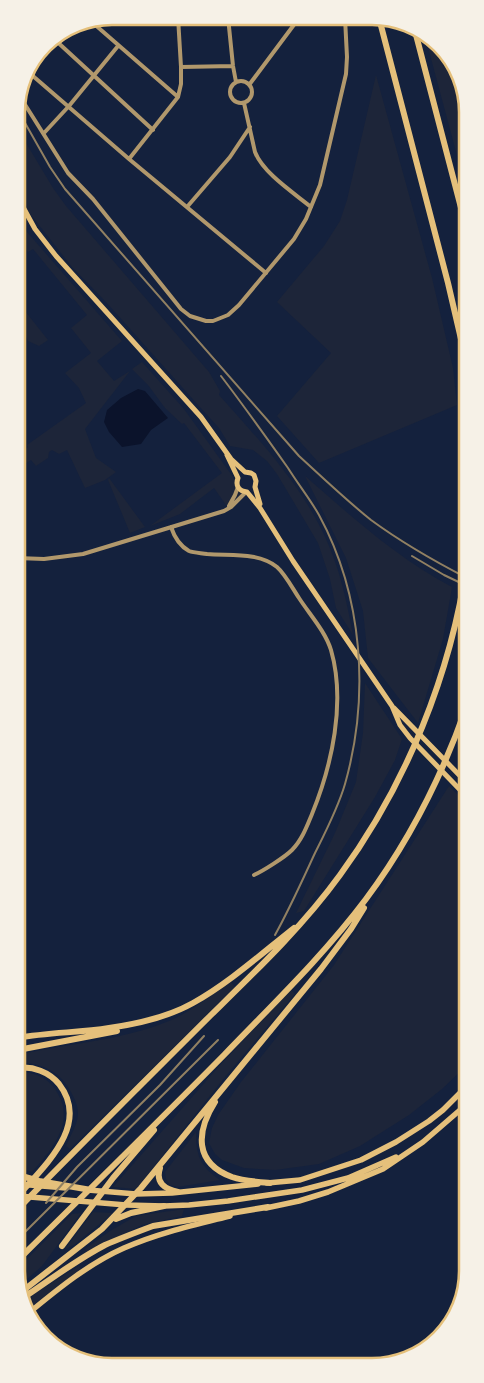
<svg xmlns="http://www.w3.org/2000/svg" width="484" height="1383" viewBox="0 0 484 1383" font-family="Merriweather,serif">
  <rect width="100%" height="100%" fill="#14213d"/>
  <path fill="#1d2539" d="M425 36 440 44 466 93V189Z
    M376 75 432 278 453 368 457 405 319 463 277 416 331 353 277 302 324 246 340 221 347 200Z
    M17 128 53 188 66 206 209 372 220 391 219 395C259 440 301 484 326 539 340 569 347 603 353 635L336 608 330 579 318 543 277 474 267 461 253 450 230 446 219 428 199 406 106 302 72 267 24 206 17 191Z
    M17 218 21 225 122 341 97 361 114 381 130 371 85 429 96 458 116 472 105 480 85 488 67 450 59 454 52 450 49 452 48 458 36 466 31 460 17 469V455L28 447 27 445 86 403 79 388 65 373 91 353 71 328 87 315 33 249 28 252 17 239Z
    M17 301 48 340 39 346 28 341 25 334 17 326Z
    M142 362 184 409 246 495 234 502 226 505 214 488 180 514 150 526 222 473 184 423 182 424 165 408 148 385 132 369Z
    M305 476C352 517 397 558 452 587L443 639 418 723 368 658 363 611 346 558Z
    M109 478 145 527 130 533 108 480Z
    M365 683 402 739 395 760 375 797 304 911 296 913 335 833 356 782 363 733Z
    M449 786 467 804V1065L442 1089 409 1115 360 1146 319 1164 275 1170 244 1168 222 1160 215 1154 209 1143 212 1128 218 1115 241 1082 334 965Z
    M231 982 235 987 70 1149 66 1146C70 1136 78 1124 78 1113 78 1106 75 1100 72 1094 62 1072 41 1062 18 1063V1055C68 1043 121 1041 169 1021 191 1012 211 995 231 982Z
    M291 990 295 994 225 1077 136 1189 113 1187 222 1063Z
    M24 1072C39 1074 51 1080 58 1094 75 1123 51 1151 32 1172L18 1167V1073Z
    M196 1132C196 1156 200 1166 220 1180L178 1187 170 1185 166 1179 165 1172Z
    M184 1209 182 1216 142 1225 87 1252 85 1249 110 1231 136 1216Z
    M93 1212 113 1213 74 1245 65 1249Z
    M81 1213 42 1266 18 1287V1268L72 1214Z
    M79 1266 81 1269 28 1309 24 1302 37 1292Z"/>
  <path fill="#0b132b" d="M138 389 145 391 168 418 151 430 141 444 122 447 109 432 104 422 107 410 121 398Z"/>
  <g fill="none" stroke-linecap="round" stroke-linejoin="round">
    <path stroke="#b1986c" stroke-width="4" d="M228 17 233 66 236 82
      M93 23 178 97
      M53 38 153 130
      M58 43 68 33
      M181 67 233 66
      M26 70 129 159 266 273
      M230 92a11 11 0 1 1 22 0a11 11 0 1 1-22 0Z
      M249 85 299 18
      M19 95 68 173 93 199 181 309 190 316 206 321H213L228 315 239 305 294 239 306 219 320 185 346 74 347 57 345 18
      M244 103 255 152C263 173 294 193 311 207
      M44 133 69 106 118 46
      M129 159 178 97 181 84V67L178 17
      M187 207 230 157 250 127
      M17 333 21 335 23 340 21 345 17 347
      M229 506 235 495 238 487
      M171 527C174 536 180 546 189 551 194 553 202 553 207 554 231 556 258 552 277 567 285 574 293 589 299 598 310 615 325 631 331 650 346 702 332 765 312 814 307 826 302 840 292 850 285 857 263 871 254 875
      M17 558 44 559 83 554 224 511 231 507 246 492"/>
    <path stroke="#e5c07b" stroke-width="5" d="M17 196 35 229 56 256 201 417 231 459 245 472 251 473 254 475 256 481 255 487 260 504
      M227 455 238 478C235 486 239 491 247 492L260 508 293 561 392 706 400 725 410 738 467 797
      M394 708 467 783"/>
    <path stroke="#e5c07b" stroke-width="5.5" d="M267 1183 300 1180 361 1160 396 1142 429 1121 443 1110 467 1086
      M18 1184 66 1188
      M88 1190 136 1194 172 1193 258 1184
      M18 1196 126 1205 164 1206 189 1205 228 1201 302 1190 348 1178 396 1157
      M266 1208 299 1201 328 1192 383 1169 423 1142 467 1104
      M30 1312C59 1288 90 1263 124 1248 158 1233 194 1225 230 1216"/>
    <path stroke="#e5c07b" stroke-width="6" d="M379 18 448 283 461 339 466 367
      M415 31 466 227
      M18 1038C48 1032 79 1033 109 1028 137 1024 168 1017 193 1003 229 983 261 954 294 928
      M18 1050 117 1031
      M18 1068C33 1066 49 1072 59 1084 91 1125 44 1166 18 1196
      M215 1102C196 1132 194 1163 232 1177 244 1181 258 1182 270 1183
      M160 1168C155 1183 165 1189 178 1192
      M18 1175 39 1181 91 1190
      M18 1209C82 1143 147 1079 212 1014 257 970 303 926 340 875 406 785 451 674 467 563
      M116 1219 131 1213 164 1206
      M62 1246 113 1178 154 1130
      M18 1260C87 1192 156 1124 224 1055 273 1004 324 955 366 899 410 840 443 774 467 705
      M20 1293 102 1229 141 1188 321 969 351 929 364 908
      M23 1298C50 1280 76 1260 105 1245 121 1238 137 1232 153 1226L268 1207"/>
    <path stroke="#918062" stroke-width="2" d="M16 107 50 167 65 189 299 456C323 478 346 500 371 520 401 542 434 561 467 578
      M221 376C244 406 266 437 288 468 298 484 310 499 319 515 363 596 370 696 345 784 338 808 326 831 315 853 302 881 290 908 275 935
      M412 556 444 575 467 586
      M46 1203 77 1167 160 1085 204 1036
      M18 1239 218 1040"/>
  </g>
  <path d="M0 0H484V1383H0ZM112 25H372A87 87 0 0 1 459 112V1271A87 87 0 0 1 372 1358H112A87 87 0 0 1 25 1271V112A87 87 0 0 1 112 25Z" fill="#f6f1e7" fill-rule="evenodd"/>
  <path fill="none" stroke="#e5c07b" stroke-width="2.5" d="M112 25H372A87 87 0 0 1 459 112V1271A87 87 0 0 1 372 1358H112A87 87 0 0 1 25 1271V112A87 87 0 0 1 112 25Z"/>
</svg>
